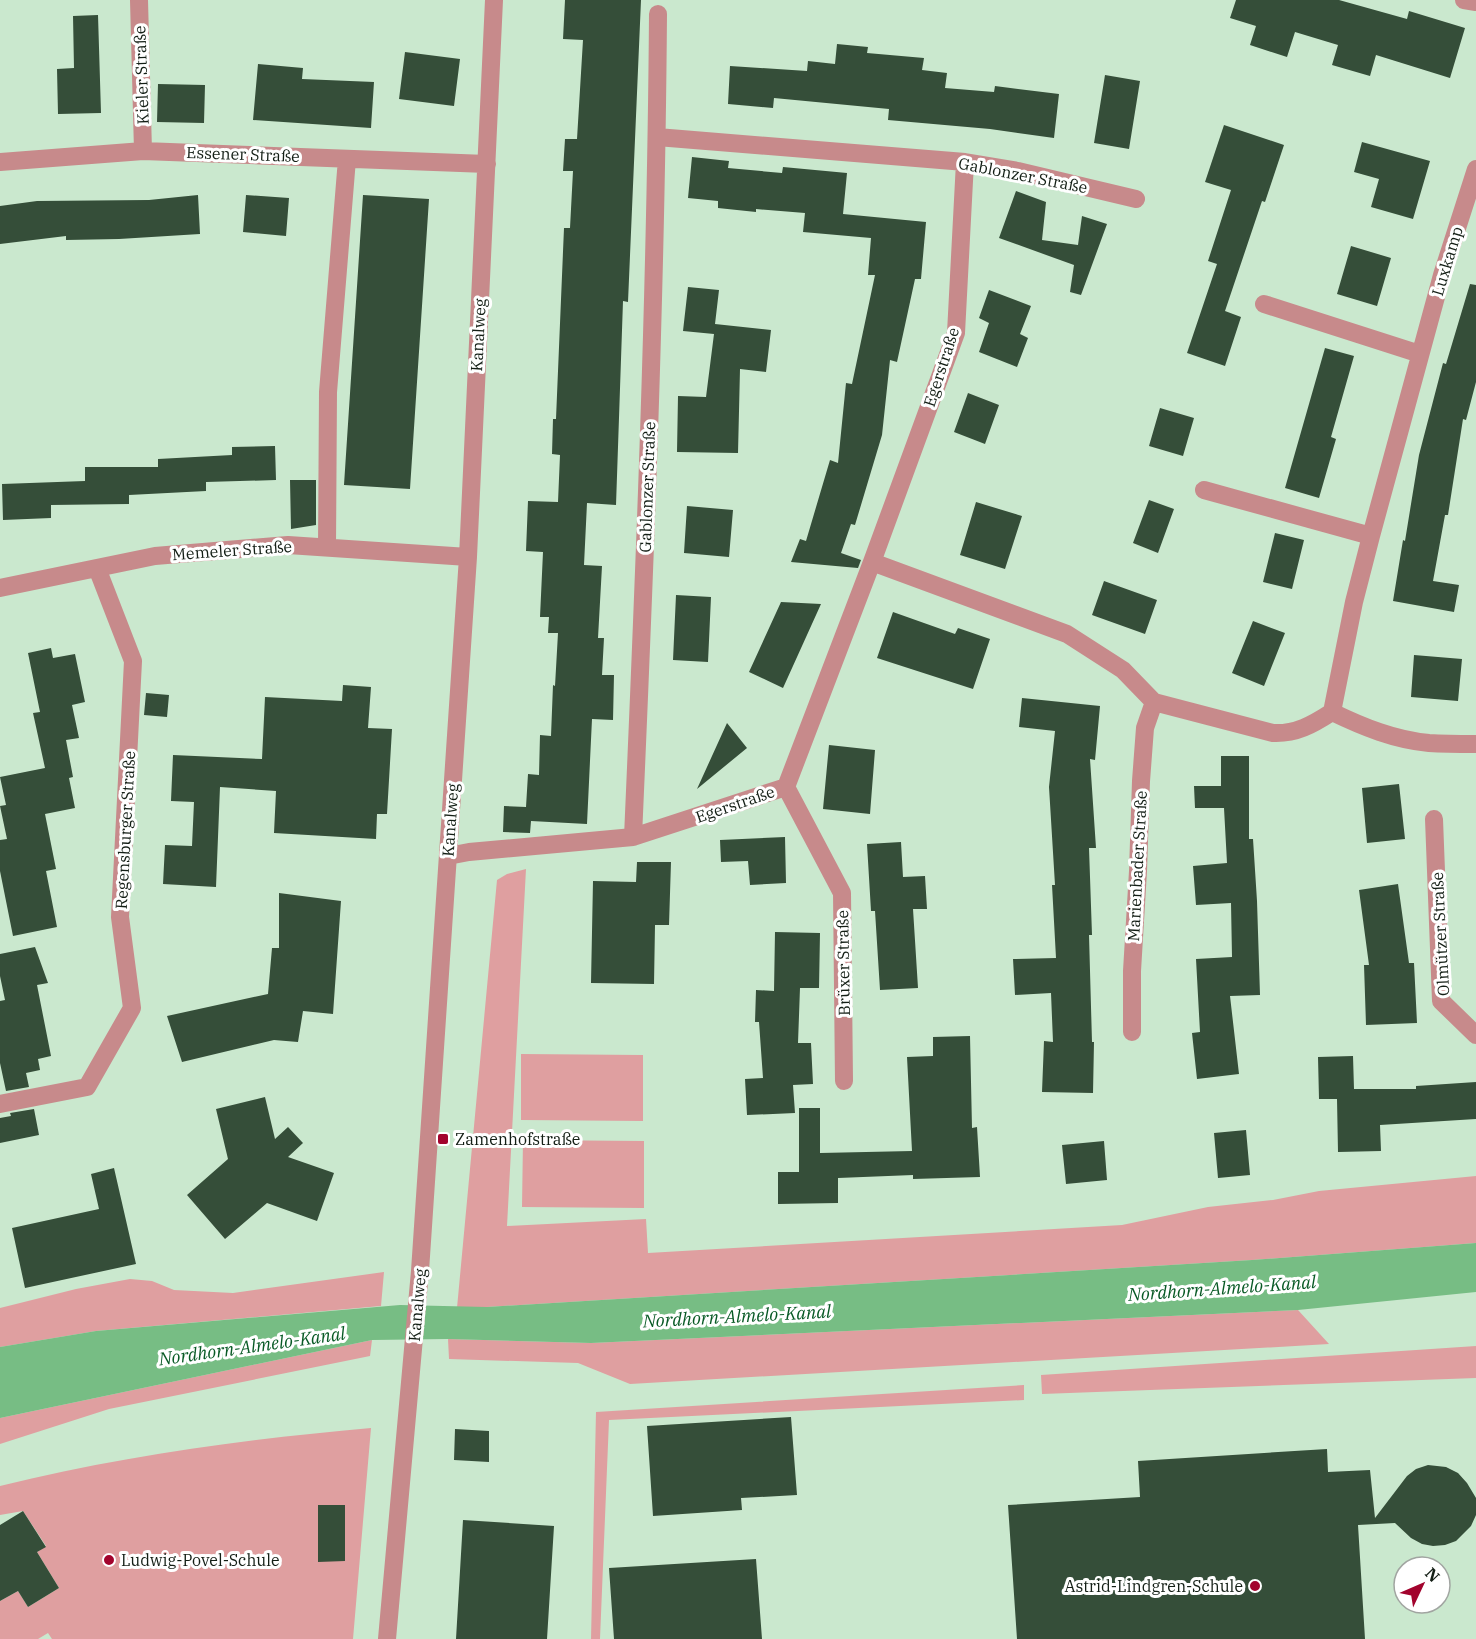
<svg xmlns="http://www.w3.org/2000/svg" width="1476" height="1639" viewBox="0 0 1476 1639" font-family="'IBM Plex Serif',serif">
  <rect width="100%" height="100%" fill="#cae8ce"/>
  <path fill="#df9fa0" d="M526 869 507 1226 646 1219 648 1253 1122 1225 1208 1207 1273 1200 1319 1191 1476 1176V1243L1252 1260 487 1307 457 1308 497 880 507 874Z
    M521 1054 643 1055V1121L521 1120Z
    M523 1140 644 1141V1208L522 1207Z
    M384 1272 381 1306 96 1331 0 1347V1308L76 1289 130 1279 152 1281 174 1290 233 1293Z
    M1298 1310 1329 1344 630 1384 578 1363 449 1359 448 1339 591 1343Z
    M372 1340 370 1356 109 1409 0 1444V1418Z
    M1476 1346V1378L1042 1394 1041 1375Z
    M1024 1385V1400L609 1420 600 1639H591L596 1412Z
    M371 1428 353 1639H52L48 1633 38 1639H0V1601L18 1591 28 1607 59 1588 37 1552 46 1546 23 1511 0 1515V1486C122 1456 246 1439 371 1428Z"/>
  <path fill="#77bd84" d="M1476 1243V1292L1298 1310 591 1343 448 1339 372 1340 0 1418V1347L96 1331 400 1305 487 1307 1252 1260Z"/>
  <path fill="#354e39" d="M565 0H641L628 302 623 301 616 505 587 503 584 565 602 566 598 638H604L602 675H614L613 720 592 719 587 824 531 821 530 833 503 832 504 806 526 807 528 774 539 775 540 735 551 736 553 685 555 686 558 633H548L549 617H540L543 552 526 551 528 501 558 502 560 455 552 454 553 419H556L564 228H570L573 171H563L565 139H577L583 40 563 39Z
    M1236 0H1339L1407 19 1409 11 1465 28 1450 78 1376 55 1370 76 1332 65 1338 45 1295 32 1287 57 1250 45 1256 26 1230 18Z
    M98 15 101 113 58 114 57 69 74 68 73 16Z
    M837 44 868 47 867 53 924 58 922 70 947 73 945 88 994 92 995 86 1059 94 1054 138 990 129 888 120 889 109 774 98 773 108 728 104 730 66 807 71 808 61 835 64Z
    M405 52 460 59 454 106 399 99Z
    M258 64 303 68 302 79 374 82 371 128 253 120Z
    M1105 75 1140 81 1129 149 1094 143Z
    M158 84 205 85 204 123 157 122Z
    M1224 125 1284 145 1265 202 1262 201 1225 311 1241 317 1225 366 1187 353 1217 264 1208 261 1231 190 1205 182Z
    M1362 142 1430 161 1413 219 1371 207 1379 179 1354 172Z
    M692 157 729 161 728 168 782 173 783 167 847 173 843 214 926 222 921 279H915L897 362 890 360 882 435 855 525 851 524 841 553 861 560 858 568 791 562 800 539 806 541 830 460 838 463 846 383 852 384 875 275H868L871 238 803 232 805 213 756 209V212L718 208V201L688 198Z
    M1016 191 1046 202 1042 240 1078 245 1082 216 1107 224 1081 295 1070 292 1074 265 999 238Z
    M198 195 200 234 119 239 66 240V236L0 244V206L37 201 149 200Z
    M246 195 289 198 286 236 243 232Z
    M363 195 429 199 410 489 344 485Z
    M1351 246 1391 258 1377 306 1337 294Z
    M1470 284 1476 285V382L1466 420 1463 419 1448 515H1445L1433 581 1459 585 1454 612 1393 601 1403 540 1405 541 1419 455 1443 363 1446 364Z
    M688 287 719 290 715 324 771 330 766 372 740 369 738 453 677 452 678 396 706 397 714 334 683 331Z
    M989 290 1031 306 1020 334 1028 338 1017 367 979 352 989 323 979 318Z
    M1325 348 1354 356 1331 437 1336 439 1319 498 1285 488Z
    M968 393 999 405 985 444 954 432Z
    M1160 408 1194 418 1183 456 1149 446Z
    M275 446 276 480 206 482V491L129 495V504L51 505V518L3 520 2 484 85 481V467H158V459L232 455V447Z
    M290 480H316V525L291 529Z
    M1149 500 1174 509 1158 553 1133 543Z
    M976 502 1022 516 1005 569 960 555Z
    M687 506 733 510 729 557 684 553Z
    M1275 533 1304 540 1292 589 1263 582Z
    M1104 581 1157 600 1145 634 1092 615Z
    M676 595 711 597 708 662 673 660Z
    M781 602 821 604 783 688 749 672Z
    M893 612 955 634 958 628 990 639 973 689 877 658Z
    M1253 621 1285 633 1264 686 1232 673Z
    M51 648 53 658 75 654 85 702 72 705 79 738 66 740 73 777 69 778 75 808 45 814 56 869 46 871 57 927 13 936 0 871V840L7 839 0 806 6 805 0 777 45 768 33 713 40 712 28 653Z
    M1414 655 1462 659 1458 701 1411 697Z
    M343 685 371 687 368 728 392 729 387 814H377L376 839 274 833 276 791 220 787 216 887 163 884 165 845 192 846 194 802 171 801 173 755 262 759 265 697 342 701Z
    M146 693 169 695 167 717 144 715Z
    M1022 698 1100 706 1095 760 1090 759 1096 848H1089L1092 935H1089L1092 1042H1094L1093 1093 1042 1092 1044 1041 1053 1042 1051 993 1015 995 1013 959 1056 958 1052 885H1055L1049 787 1055 731 1019 727Z
    M727 723 747 748 697 789Z
    M829 745 875 750 870 814 823 809Z
    M1221 756H1249V839H1253L1257 901 1260 995 1230 996 1239 1074 1197 1079 1192 1033 1200 1032 1196 959 1232 957 1231 903 1196 905 1193 866 1227 863 1224 808H1195L1194 786H1221Z
    M1399 784 1405 839 1367 843 1362 788Z
    M785 837 786 883 750 885 748 861 721 862 720 840Z
    M901 842 903 877 925 876 927 909H913L918 988 880 990 875 911H871L867 844Z
    M637 862H671L669 925H655L654 984 591 983 593 881 636 882Z
    M1398 884 1409 963H1414L1417 1023 1366 1025 1364 965H1369L1359 890Z
    M279 893 341 901 333 1014 303 1011 298 1042 274 1040 182 1062 167 1016 268 994 272 948H279Z
    M775 932 820 933 819 988H800L798 1043H811L813 1084 793 1085 795 1113 747 1115 745 1079 763 1078 759 1022H755L756 990 774 991Z
    M35 947 48 983 37 985 51 1056 38 1059 40 1070 26 1073 29 1087 6 1091 0 1063V1001L5 1000 0 976V954Z
    M970 1036 972 1128 977 1127 980 1177 913 1179V1175L838 1178V1203L778 1204V1172H799V1108H820V1153L912 1151 907 1057 933 1056V1037Z
    M1353 1056 1354 1089H1416V1086L1476 1082V1119L1380 1125 1381 1151 1338 1152 1337 1099H1319L1318 1057Z
    M265 1097 275 1139 288 1127 303 1143 288 1157 334 1173 317 1221 267 1203 225 1239 187 1195 228 1159 216 1109Z
    M34 1109 39 1135 0 1143V1118L11 1116 10 1113Z
    M1246 1130 1250 1175 1218 1178 1214 1133Z
    M1104 1141 1107 1180 1066 1184 1062 1145Z
    M114 1168 136 1264 25 1288 12 1228 99 1209 91 1174Z
    M791 1417 797 1495 741 1498 742 1510 653 1516 647 1426Z
    M455 1429 489 1431V1462L454 1460Z
    M1327 1449 1328 1472 1370 1470 1375 1518 1407 1476 1416 1469 1428 1465 1446 1467 1458 1473 1467 1483 1476 1498V1515L1471 1526 1456 1541 1445 1545 1433 1546 1422 1544 1411 1538 1395 1523 1358 1525 1365 1639H1017L1008 1505 1140 1497 1138 1461Z
    M318 1505H345V1561L318 1562Z
    M23 1511 46 1547 37 1552 59 1588 28 1607 18 1591 0 1601V1525Z
    M463 1520 554 1526 547 1639H456Z
    M756 1559 762 1639H614L609 1568Z"/>
  <g fill="none" stroke-linecap="round" stroke-linejoin="round">
    <path stroke="#c78a8b" stroke-width="18" d="M139 0 143 151
      M1464 0 1476 2
      M657 137 965 162 1018 171 1136 199
      M0 162 143 151 487 164
      M1264 304 1420 354
      M1204 490 1371 536
      M327 547 328 392 347 159
      M872 562 1067 634 1123 670 1154 702 1273 733C1296 734 1312 725 1332 712 1363 727 1395 740 1429 743 1445 744 1461 744 1476 744
      M0 588 155 556 288 545 468 557
      M1332 712 1354 602 1371 536 1442 275 1476 169
      M786 787 842 893 844 1081
      M1434 819 1441 1001 1476 1035
      M633 837C645 563 656 288 658 14
      M448 856 469 852 633 837 786 787 872 562 956 333 965 162
      M1132 1032V971L1138 871 1141 781 1145 728 1154 702
      M0 1104 87 1087 132 1008 120 917 133 661 97 568
      M387 1639 420 1271 468 557 494 0"/>
  </g>
  <g fill="#a2032d" stroke="#fff" stroke-width="2">
    <rect x="437" y="1133" width="12" height="12" rx="3"/>
    <circle cx="109" cy="1560" r="6"/>
    <circle cx="1255" cy="1586" r="6"/>
  </g>
  <g text-anchor="middle" dominant-baseline="central" stroke-width="6" stroke-linejoin="round" paint-order="stroke">
    <g font-size="16" fill="#131e15" stroke="#fff">
      <text transform="translate(141 75) rotate(-92)">Kieler Straße</text>
      <text transform="translate(243 154) rotate(2)">Essener Straße</text>
      <text transform="translate(1023 175) rotate(11)">Gablonzer Straße</text>
      <text transform="translate(1447 261) rotate(-73)">Luxkamp</text>
      <text transform="translate(478 335) rotate(-87)">Kanalweg</text>
      <text transform="translate(941 367) rotate(-72)">Egerstraße</text>
      <text transform="translate(647 487) rotate(-88)">Gablonzer Straße</text>
      <text transform="translate(232 550) rotate(-4)">Memeler Straße</text>
      <text transform="translate(735 804) rotate(-19)">Egerstraße</text>
      <text transform="translate(450 820) rotate(-86)">Kanalweg</text>
      <text transform="translate(125 830) rotate(-87)">Regensburger Straße</text>
      <text transform="translate(1137 866) rotate(-87)">Marienbader Straße</text>
      <text transform="translate(1440 934) rotate(-93)">Olmützer Straße</text>
      <text transform="translate(843 963) rotate(-91)">Brüxer Straße</text>
      <text transform="translate(417 1305) rotate(-85)">Kanalweg</text>
    </g>
    <g font-size="16" fill="#131e15" stroke="#fff" text-anchor="start">
      <text x="455" y="1139">Zamenhofstraße</text>
      <text x="121" y="1560">Ludwig-Povel-Schule</text>
      <text x="1243" y="1586" text-anchor="end">Astrid-Lindgren-Schule</text>
    </g>
    <g font-size="18" font-style="italic" fill="#085a25" stroke="#fff">
      <text transform="translate(1222 1288) rotate(-4)">Nordhorn-Almelo-Kanal</text>
      <text transform="translate(737 1316) rotate(-3)">Nordhorn-Almelo-Kanal</text>
      <text transform="translate(252 1346) rotate(-8)">Nordhorn-Almelo-Kanal</text>
    </g>
  </g>
  <g transform="translate(1422 1585) rotate(46)"><circle r="28" fill="#ffffff" stroke="#a1a5a1" stroke-width="1.5"/>
  <path d="M0-4.5L10 22L0 15L-10 22Z" fill="#a2032d"/>
  <text y="-9" font-size="16" font-weight="bold" text-anchor="middle" fill="#131e15">N</text>
  </g>
</svg>
